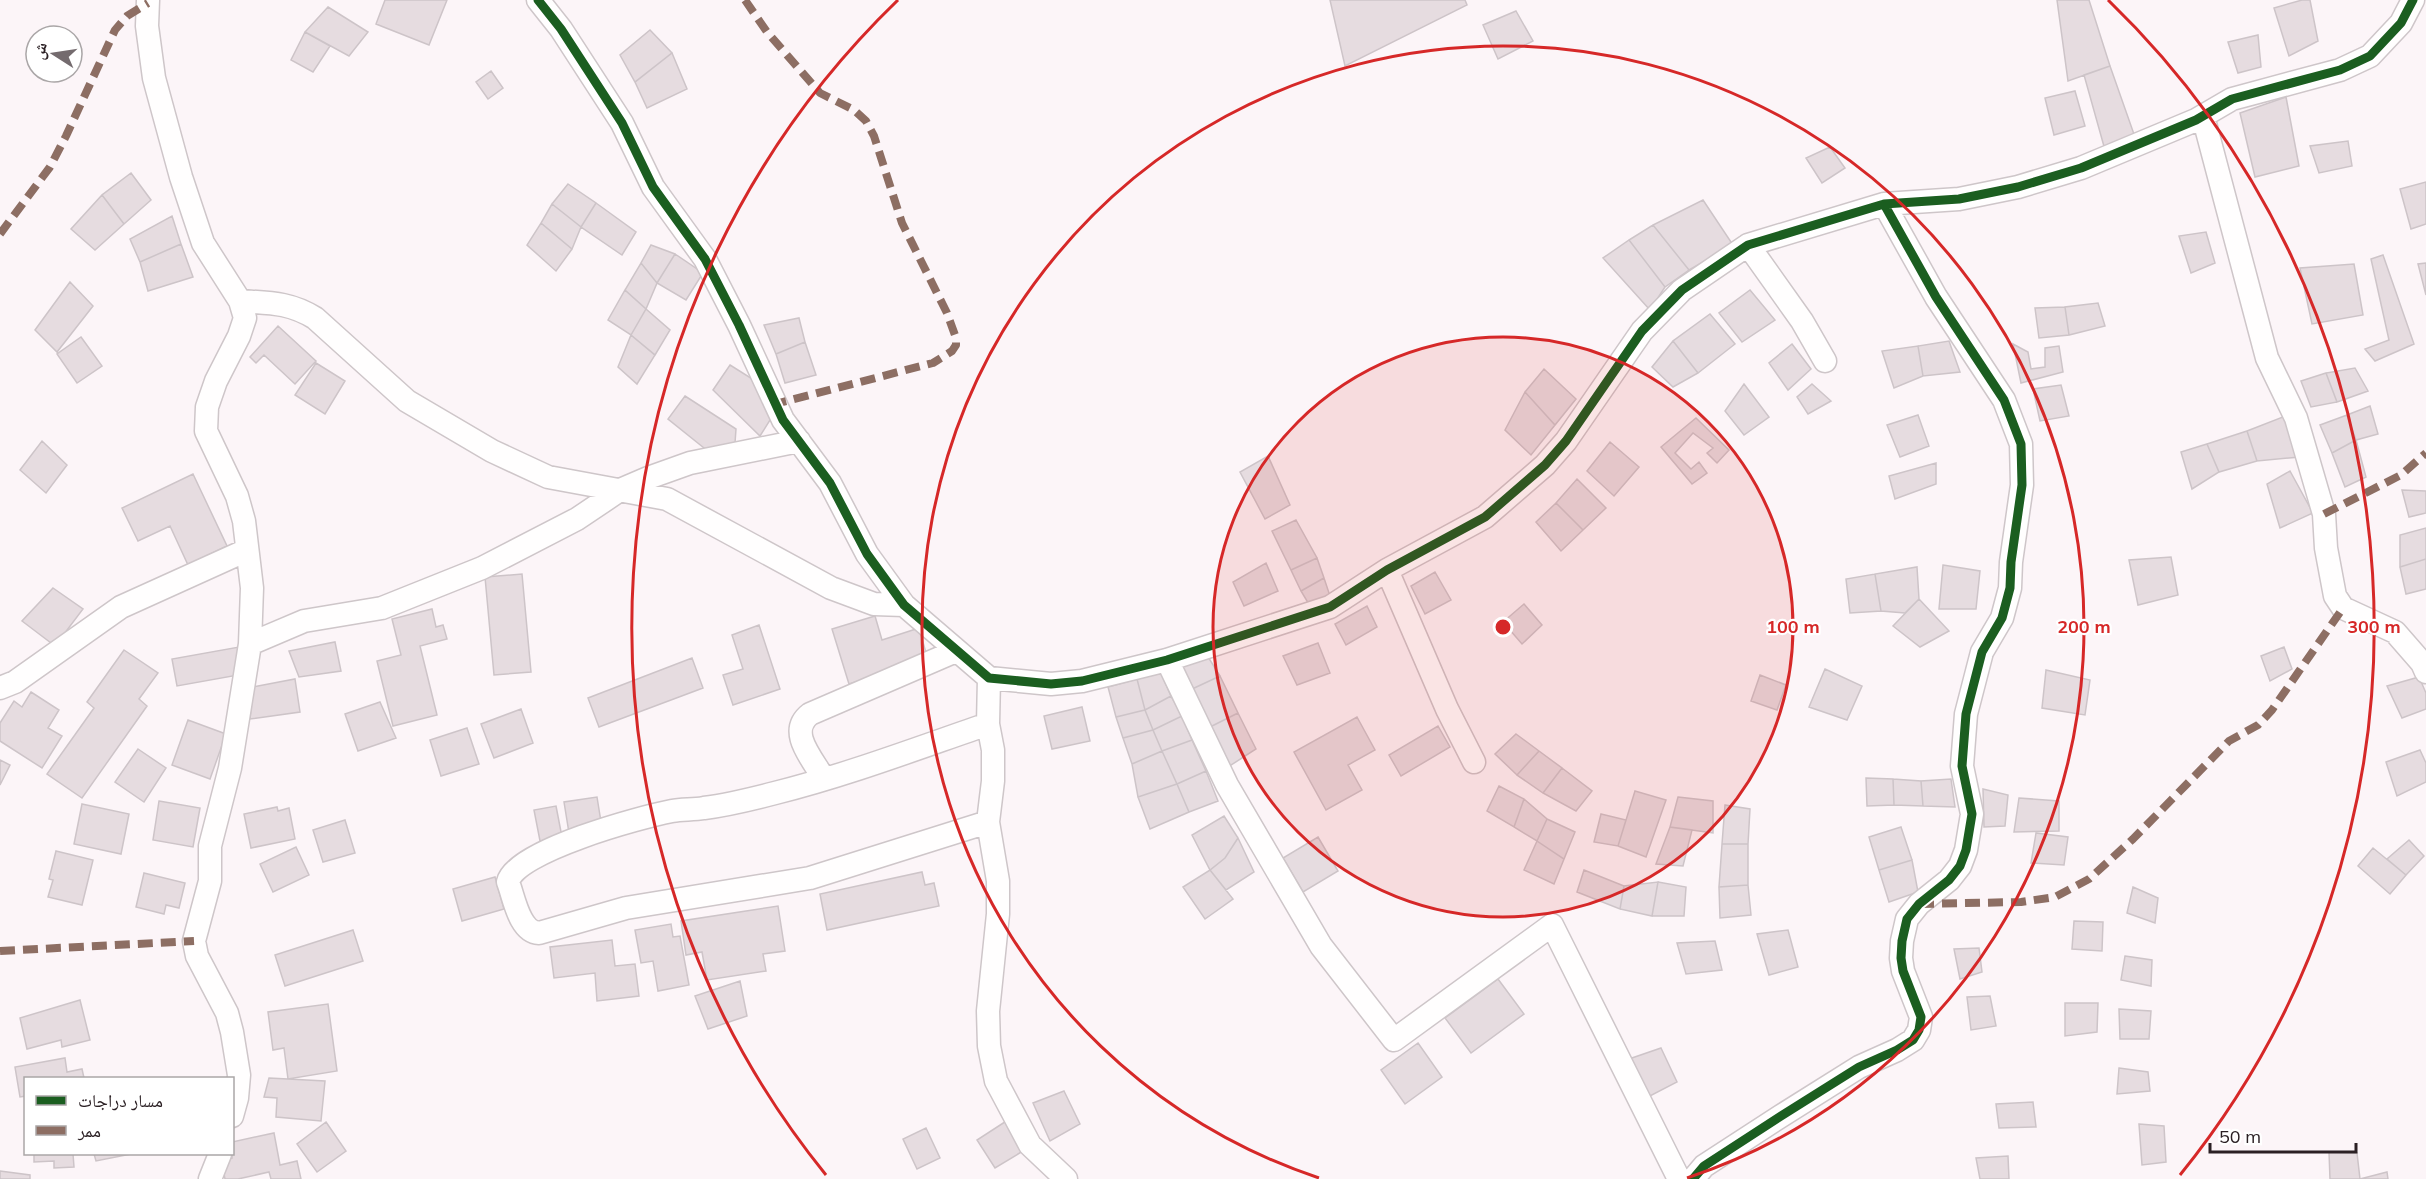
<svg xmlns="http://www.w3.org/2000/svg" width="2426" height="1179" viewBox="0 0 2426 1179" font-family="Mulish,'Noto Naskh Arabic',sans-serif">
  <rect width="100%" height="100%" fill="#fcf5f8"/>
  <path fill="#e6dce0" stroke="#cdc4c8" stroke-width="1.5" d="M385 0H447L429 45 376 24Z
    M1330 0H1465L1467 5 1345 66Z
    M2057 0H2089L2110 66 2068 81Z
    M2302 0H2310L2318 41 2289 56 2274 8Z
    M328 7 368 32 349 56 305 32Z
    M1516 11 1533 41 1498 59 1483 25Z
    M650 30 672 53 635 82 620 55Z
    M305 32 330 46 313 72 291 60Z
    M2258 35 2261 67 2238 73 2228 42Z
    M672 53 687 89 647 108 635 82Z
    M2110 66 2135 137 2105 150 2084 75Z
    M491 71 503 88 488 99 476 82Z
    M2075 91 2085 126 2054 135 2045 98Z
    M2286 97 2299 166 2255 177 2240 113Z
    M2348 141 2352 166 2319 173 2310 146Z
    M1830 147 1845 168 1822 183 1806 158Z
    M131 173 151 200 124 224 102 195Z
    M2426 182V224L2411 229 2400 189Z
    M568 184 596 203 581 227 552 204Z
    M102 195 124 224 95 250 71 229Z
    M1703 200 1733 245 1689 270 1653 225Z
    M596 203 636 232 622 255 581 227Z
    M552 204 581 227 572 249 541 223Z
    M172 216 181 244 140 262 130 239Z
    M541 223 572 249 556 271 527 245Z
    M1653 225 1689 270 1665 287 1629 240Z
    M2206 232 2215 263 2191 273 2179 236Z
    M1629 240 1665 287 1650 310 1603 258Z
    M181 244 193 277 148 291 140 262Z
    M651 245 675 254 657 283 641 263Z
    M675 254 703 273 686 300 657 283Z
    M2383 255 2414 344 2375 361 2365 349 2389 340 2371 259Z
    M641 263 657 283 646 309 625 290Z
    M2426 263V295L2418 264Z
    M2354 264 2363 315 2312 324 2300 268Z
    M70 282 93 306 57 352 35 330Z
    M625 290 646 309 631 335 608 320Z
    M1750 290 1775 320 1742 342 1719 313Z
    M2098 303 2105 326 2069 335 2065 307Z
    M2065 307 2069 335 2039 338 2035 308Z
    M646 309 670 330 655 355 631 335Z
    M1710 314 1735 344 1698 373 1673 341Z
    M799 318 805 342 776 354 764 325Z
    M278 326 316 361 295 384 264 355 256 363 250 357Z
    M631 335 655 355 637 384 618 367Z
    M81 337 102 366 77 383 57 354Z
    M1673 341 1698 373 1673 387 1652 367Z
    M1949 341 1960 372 1923 376 1918 346Z
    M805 342 816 375 785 383 776 354Z
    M1792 344 1811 369 1788 390 1769 363Z
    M2013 344 2028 352 2031 369 2045 367V348L2059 346 2063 372 2021 383Z
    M1918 346 1923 376 1894 388 1882 351Z
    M316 363 345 381 325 414 295 395Z
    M730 365 754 380 775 412 760 436 713 390Z
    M2355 368 2368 391 2337 402 2326 373Z
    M1544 369 1576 399 1555 425 1525 392Z
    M2326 373 2337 402 2311 407 2301 381Z
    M1744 384 1769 417 1744 435 1725 411Z
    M1812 384 1831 401 1808 414 1797 397Z
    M2061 385 2069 416 2040 421 2033 389Z
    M1525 392 1555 425 1531 455 1505 430Z
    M685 396 736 429 735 443 709 452 668 419Z
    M2370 406 2378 434 2356 440 2347 415Z
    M1918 415 1929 446 1900 457 1887 425Z
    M2288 415 2300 457 2257 461 2247 431Z
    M2347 415 2356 440 2332 453 2320 425Z
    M1696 418 1729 450 1717 463 1707 453 1713 448 1693 433 1675 453 1691 469 1699 462 1707 473 1692 484 1661 447Z
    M2247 431 2257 461 2219 472 2207 444Z
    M2356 440 2366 477 2345 487 2332 453Z
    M42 441 67 465 46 493 20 470Z
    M1610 442 1639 467 1614 496 1587 471Z
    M2207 444 2219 472 2192 489 2181 452Z
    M1268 456 1290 505 1265 519 1240 472Z
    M1936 463V484L1895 499 1889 476Z
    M2290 471 2313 513 2280 528 2267 484Z
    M193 474 227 546 188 565 170 526 138 541 122 508Z
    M1577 479 1606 508 1583 530 1556 503Z
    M2402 490 2426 491V513L2409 517Z
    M1556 503 1583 530 1561 551 1536 522Z
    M1296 520 1317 558 1291 570 1272 531Z
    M2426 528V559L2400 567V535Z
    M2171 557 2178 595 2138 605 2129 560Z
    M1317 558 1324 578 1301 591 1291 570Z
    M2426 559V589L2406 594 2400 567Z
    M1266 563 1278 591 1244 606 1233 582Z
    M1943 565 1980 571 1976 609H1939Z
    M1917 567 1919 599 1905 613 1881 611 1875 574Z
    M1435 572 1451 600 1425 614 1411 586Z
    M522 574 531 672 494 675 485 577Z
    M1875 574 1881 611 1850 613 1846 579Z
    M1324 578 1332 602 1313 611 1301 591Z
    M53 588 83 609 55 646 22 621Z
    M1919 599 1949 631 1920 647 1893 626Z
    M1524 604 1542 625 1522 644 1503 622Z
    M1367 606 1377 627 1346 645 1335 624Z
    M432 609 436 627 443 625 447 639 420 646 437 715 393 726 377 661 401 655 392 619Z
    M875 616 882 640 919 628 928 660 849 684 832 629Z
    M759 625 780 689 733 705 723 675 743 669 732 635Z
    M335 642 341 671 299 677 289 651Z
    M1318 643 1330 673 1297 685 1283 656Z
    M239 647 244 674 177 686 172 659Z
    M2284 647 2292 669 2270 681 2261 656Z
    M124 650 158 673 139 699 147 706 82 798 47 774 94 708 87 702Z
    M1205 652 1220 676 1190 690 1176 667Z
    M692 658 703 688 599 727 588 698Z
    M1825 669 1862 686 1847 720 1809 707Z
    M2046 670 2090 680 2085 715 2042 708Z
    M1161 673 1171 696 1145 710 1137 679Z
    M1760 675 1786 685 1777 710 1751 701Z
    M1220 676 1238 713 1210 727 1190 690Z
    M2419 677 2426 693V709L2402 718 2387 686Z
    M295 679 300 712 250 719 253 687Z
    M1137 679 1145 710 1116 717 1108 687Z
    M31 692 59 710 48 728 62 736 42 768 0 741V723L14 701 22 707Z
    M1171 696 1182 716 1153 730 1145 710Z
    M380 702 396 738 358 751 345 714Z
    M1082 707 1090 741 1052 749 1044 716Z
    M521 709 533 743 494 758 481 724Z
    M1145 710 1153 730 1123 738 1116 717Z
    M1238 713 1256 749 1228 767 1210 727Z
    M1182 716 1192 740 1162 751 1153 730Z
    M1357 717 1375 750 1348 765 1362 790 1326 810 1294 752Z
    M188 720 226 734 210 779 172 765Z
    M1438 726 1450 747 1401 776 1389 755Z
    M467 728 479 764 441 776 430 740Z
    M1153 730 1162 751 1132 764 1123 738Z
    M1516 734 1539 751 1517 775 1495 754Z
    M1192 740 1206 771 1177 784 1162 751Z
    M138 749 166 768 144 802 115 782Z
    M2420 750 2426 763V782L2397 796 2386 762Z
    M1162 751 1177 784 1138 797 1132 764Z
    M1539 751 1562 768 1543 793 1517 775Z
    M0 760 10 765 0 785Z
    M1562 768 1592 791 1576 811 1543 793Z
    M1206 771 1218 801 1189 812 1177 784Z
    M1866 778 1893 779 1894 805 1867 806Z
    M1893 779 1921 781 1923 806 1894 805Z
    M1951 779 1955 807 1923 806 1921 781Z
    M1177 784 1189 812 1150 829 1138 797Z
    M1499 786 1524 799 1514 827 1487 811Z
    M1983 789 2008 795 2005 826 1984 827Z
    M1635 791 1666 800 1646 857 1618 846Z
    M597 797 602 828 569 833 564 802Z
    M1678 797 1713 801V833L1670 827Z
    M2019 798 2059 801V831L2014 832Z
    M1524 799 1547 819 1537 841 1514 827Z
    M159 801 200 808 193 847 153 840Z
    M82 804 129 814 121 854 74 844Z
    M1725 805 1750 809 1748 844H1722Z
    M556 806 562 837 540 841 534 810Z
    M277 807 278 811 289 808 295 839 251 848 244 814Z
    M1601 814 1626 820 1618 846 1594 842Z
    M1224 816 1238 838 1225 858 1210 870 1192 835Z
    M1547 819 1575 832 1564 859 1537 841Z
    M345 820 355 853 323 862 313 830Z
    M1670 827 1692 830 1683 866 1656 864Z
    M1901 827 1912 860 1879 870 1869 837Z
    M2036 833 2068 837 2064 865 2031 863Z
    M1318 837 1338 871 1303 892 1283 858Z
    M1238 838 1254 872 1226 890 1210 870 1225 858Z
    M2409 840 2424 856 2406 875 2387 859Z
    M1537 841 1564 859 1554 884 1524 870Z
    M1722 844H1748V885L1719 887Z
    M296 847 309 875 273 892 260 864Z
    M2373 848 2406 875 2390 894 2358 866Z
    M56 851 93 860 82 905 48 897 53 880 49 879Z
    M1912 860 1918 892 1889 902 1879 870Z
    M1210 870 1233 899 1205 919 1183 887Z
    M1584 870 1624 886 1620 909 1577 892Z
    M922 872 925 885 934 883 939 906 827 930 820 894Z
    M144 873 185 883 179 908 166 905 164 914 136 907Z
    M495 877 504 909 462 921 453 889Z
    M1658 882 1686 887 1684 916H1652Z
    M1658 882 1652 916 1620 909 1624 886Z
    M1748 885 1751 915 1720 918 1719 887Z
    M2133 887 2158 898 2155 923 2127 913Z
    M778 906 785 951 763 954 766 971 707 980 702 952 686 955 681 921Z
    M2074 921 2103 922 2102 951 2072 949Z
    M671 924 673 937 680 936 689 985 658 991 653 961 641 963 635 930Z
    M353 930 363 961 285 986 275 955Z
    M1788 930 1798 967 1769 975 1757 934Z
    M612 940 615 966 635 964 639 996 597 1001 595 973 554 978 550 947Z
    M1715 941 1722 970 1686 974 1677 943Z
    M1979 948 1982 972 1960 979 1954 949Z
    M2125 956 2152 960 2151 986 2121 980Z
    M1498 979 1524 1014 1471 1053 1445 1018Z
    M740 981 747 1016 708 1029 695 996Z
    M1990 996 1996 1026 1971 1030 1967 997Z
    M80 1000 90 1040 62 1047 61 1040 27 1049 20 1018Z
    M2065 1003H2098L2097 1032 2065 1036Z
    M328 1004 337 1071 288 1079 284 1048 273 1050 268 1012Z
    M2119 1009 2151 1011 2149 1039H2120Z
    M1418 1043 1442 1077 1405 1104 1381 1070Z
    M1661 1048 1677 1082 1648 1097 1629 1059Z
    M65 1058 67 1072 82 1069 84 1078H26V1096L20 1097 15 1067Z
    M2119 1068 2148 1072 2150 1091 2117 1094Z
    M269 1078 325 1081 321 1121 276 1117 277 1098 264 1097Z
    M1064 1091 1080 1124 1050 1141 1033 1103Z
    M2033 1102 2036 1127 1999 1128 1996 1104Z
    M1011 1118 1023 1151 995 1168 977 1140Z
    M326 1122 346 1151 317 1172 297 1144Z
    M2139 1124 2164 1126 2166 1162 2142 1165Z
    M926 1128 940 1158 917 1169 903 1139Z
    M274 1133 280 1165 297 1161 301 1179H271L269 1172 238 1179H225L221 1160 232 1158V1142Z
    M2329 1152 2357 1153 2360 1179H2330Z
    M34 1154H73L74 1167 54 1168V1161L34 1162Z
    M94 1154H131L96 1161Z
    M2008 1156 2009 1179H1980L1976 1158Z
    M0 1171 30 1175V1179H0Z
    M2387 1172 2388 1179H2360Z"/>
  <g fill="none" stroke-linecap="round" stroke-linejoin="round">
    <defs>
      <path id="minor" d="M148 0 147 26 154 78 181 177 203 243 240 301 245 318 239 336 216 381 207 407 206 431 237 496 244 521 252 588 250 644 230 768 210 846V881L194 941 197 956 227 1013 232 1032 239 1075 237 1098 232 1116
        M538 0 561 29 622 123 653 187 705 259 739 325 783 420 830 483 867 554 904 605 989 678 1051 684 1082 681 1167 660 1330 607 1387 570 1485 517 1545 465 1566 441 1642 331 1682 290 1748 245 1884 204 1959 199 2018 187 2081 168 2196 120 2232 99 2340 70 2370 56 2401 23 2413 0
        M2203 116 2267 358 2296 418 2324 514 2326 548 2335 596 2343 608 2395 632 2422 663 2426 672
        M1748 245 1802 321 1825 361
        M240 301C269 303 289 302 315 318L407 401 492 451 548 477 667 499 831 588 874 604 904 605
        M1387 570 1447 709 1474 762
        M250 644 304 621 382 608 482 568 577 519 620 490 648 478 690 463 799 441
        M1167 660 1227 785 1321 946 1394 1040 1552 925 1679 1179
        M989 678 988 724 993 750V781L988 822 998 881V914L988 1011 989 1046 996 1081 1030 1145 1066 1179
        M0 688 15 682 121 607 247 550
        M824 779C812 758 787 732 810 714L956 651
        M988 822 810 878 626 908 539 933C519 932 514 897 508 882 515 851 641 817 672 811 682 809 693 810 704 808 727 805 752 799 775 793 847 775 918 748 988 724
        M210 1179 220 1154
        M1693 1179 1704 1166 1781 1116 1859 1067 1897 1050 1913 1040 1919 1030 1921 1017 1903 971 1901 958 1902 941 1907 919 1919 904 1949 880 1960 866 1966 850 1972 814 1962 766 1966 714 1982 652 2002 618 2010 588 2011 562 2022 485 2021 444 2004 400 1936 297 1884 204"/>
    </defs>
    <use href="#minor" stroke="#cec6c9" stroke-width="25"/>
    <use href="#minor" stroke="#fffefe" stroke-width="22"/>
    <path stroke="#8d6e63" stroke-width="8" stroke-dasharray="15 8" stroke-linecap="butt" d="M745 0 767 32 820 93 854 110 866 121 874 136 902 223 947 313 956 338V345L952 351 933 363 775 404
      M0 234 50 167 66 136 115 30 127 16 148 3
      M2324 514 2401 475 2426 453
      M1919 904 2021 902 2055 897 2089 879 2133 839 2229 741 2258 725 2272 710 2343 608
      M0 951 194 941"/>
    <defs>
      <path id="cycleway" d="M538 0 561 29 622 123 653 187 705 259 739 325 783 420 830 483 867 554 904 605 989 678 1051 684 1082 681 1167 660 1330 607 1387 570 1485 517 1545 465 1566 441 1642 331 1682 290 1748 245 1884 204 1959 199 2018 187 2081 168 2196 120 2232 99 2340 70 2370 56 2401 23 2413 0
        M1693 1179 1704 1166 1781 1116 1859 1067 1897 1050 1913 1040 1919 1030 1921 1017 1903 971 1901 958 1902 941 1907 919 1919 904 1949 880 1960 866 1966 850 1972 814 1962 766 1966 714 1982 652 2002 618 2010 588 2011 562 2022 485 2021 444 2004 400 1936 297 1884 204"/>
    </defs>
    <use href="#cycleway" stroke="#fff" stroke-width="13"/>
    <use href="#cycleway" stroke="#1b5e20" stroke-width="9"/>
  </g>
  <circle cx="1503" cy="627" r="290" fill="#d62828" fill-opacity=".12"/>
  <g fill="none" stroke="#d62828" stroke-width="3">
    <circle cx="1503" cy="627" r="290"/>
    <path d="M1319 1178A581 581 0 1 1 1687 1178"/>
    <path d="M826 1175A871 871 0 0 1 898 0M2108 0A871 871 0 0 1 2180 1175"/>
  </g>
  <circle cx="1503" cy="627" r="9" fill="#d62828" stroke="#fff" stroke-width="3"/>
  <g font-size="18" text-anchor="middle" font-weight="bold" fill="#d62828" stroke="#fff" stroke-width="4.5" stroke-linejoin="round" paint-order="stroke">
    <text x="1793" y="633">100 m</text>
    <text x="2084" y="633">200 m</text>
    <text x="2374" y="633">300 m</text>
  </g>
  <rect x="24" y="1077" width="210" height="78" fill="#ffffff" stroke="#aaa6a7" stroke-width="1.5"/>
  <rect x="36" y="1096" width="30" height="9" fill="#1b5e20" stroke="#aaa6a7" stroke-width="1.5"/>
  <text x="78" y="1107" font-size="18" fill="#2b2024">مسار دراجات</text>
  <rect x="36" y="1126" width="30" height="9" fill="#8d6e63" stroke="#aaa6a7" stroke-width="1.5"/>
  <text x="78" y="1137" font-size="18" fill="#2b2024">ممر</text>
  <g transform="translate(54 54) rotate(282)"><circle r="28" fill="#ffffff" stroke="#aaa6a7" stroke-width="1.5"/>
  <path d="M0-4.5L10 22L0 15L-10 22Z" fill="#746b6e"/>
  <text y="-9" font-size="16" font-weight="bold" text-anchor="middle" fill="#2b2024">ش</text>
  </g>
  <path d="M2210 1143v9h146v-9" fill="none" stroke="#2b2024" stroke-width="3"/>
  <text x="2219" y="1143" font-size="18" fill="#2b2024" stroke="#ffffff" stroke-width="4.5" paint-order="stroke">50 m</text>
</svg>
